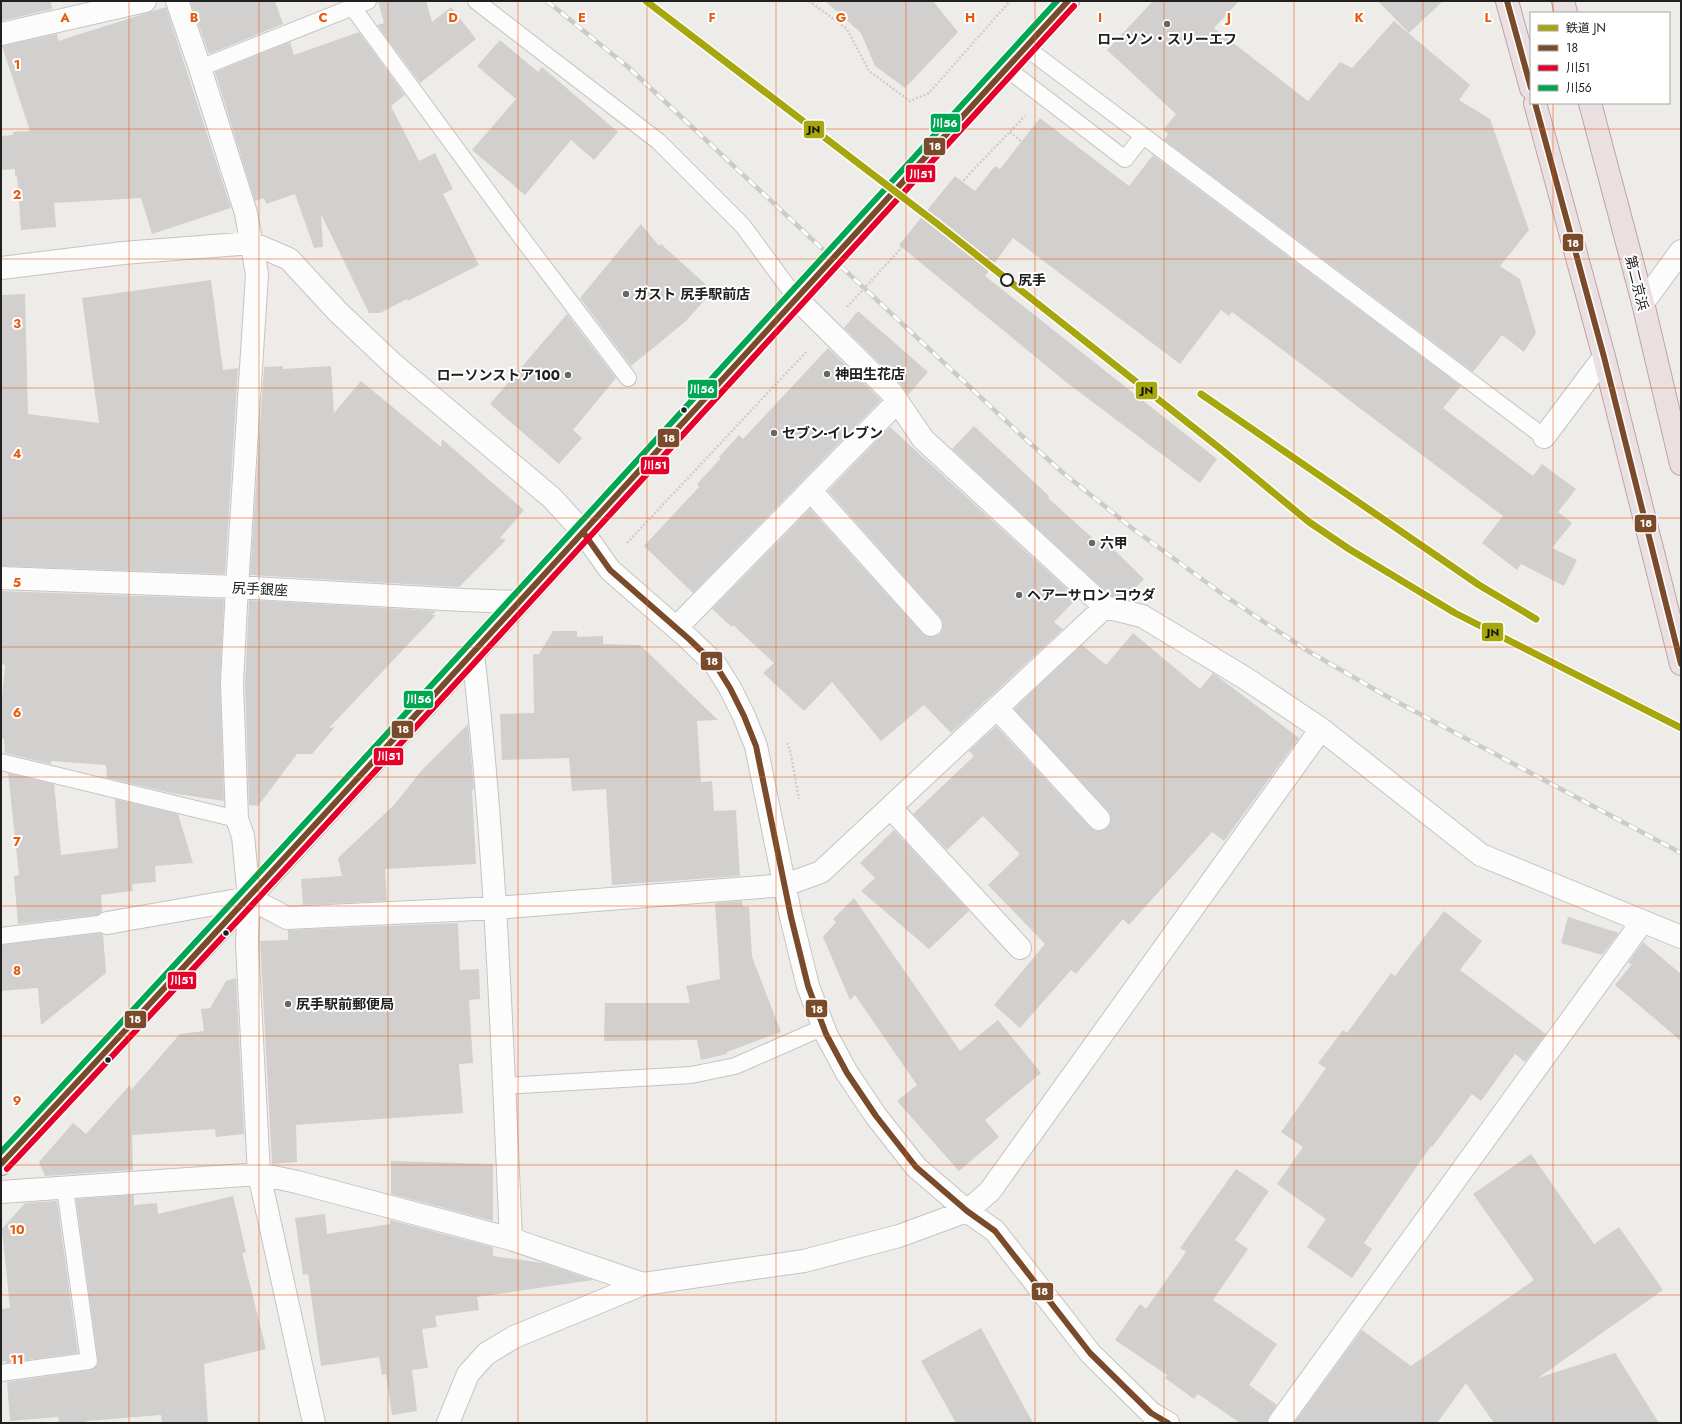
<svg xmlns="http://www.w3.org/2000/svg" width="1682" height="1424" viewBox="0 0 1682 1424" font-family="Jost,'Noto Sans JP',sans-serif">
  <rect width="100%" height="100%" fill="#eeece9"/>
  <path fill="#d2d0ce" d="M1 1H51L52 9 1 21Z
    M190 1H275L283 24 209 54Z
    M378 1H426L432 22 451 7 476 39 420 83 377 25 384 23Z
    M825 1H933L958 32 905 88 875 66 861 33Z
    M1153 1H1239L1214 28 1308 101 1340 62 1352 68 1394 21 1470 85 1459 100 1490 119 1529 230 1500 266 1520 279 1536 333 1524 352 1502 335 1473 372 1164 140 1168 134 1163 130 1176 114 1107 50Z
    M1378 1H1443L1409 33Z
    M166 7 231 208 152 234 141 198 54 203 56 227 21 230 17 176 15 177V169L1 170V136L13 135V132L30 131 2 46 57 34 58 41Z
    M359 32 405 95 391 106 419 161 435 153 453 189 443 194 479 265 408 301 407 299 380 313H369L321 214 323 247 314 248 295 194 266 204 264 198 255 201 215 72 290 42 294 55Z
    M500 40 538 72 542 67 618 132 594 160 571 140 525 195 472 150 516 99 477 66Z
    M1040 118 1129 186 1153 155 1461 386 1443 408 1533 476 1542 464 1576 489 1558 512 1572 523 1552 548 1577 560 1564 586 1521 564 1517 570 1482 543 1503 516 1232 312 1229 316 1221 310 1180 364 1013 238 985 276 1217 459 1200 483 1066 382 899 245 955 176 975 191 995 166 1000 169Z
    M641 224 659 246 661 244 713 291 685 322 631 366 580 298Z
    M211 280 223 370 238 368 225 574 1 566V295L25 294 28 414 99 423 82 298Z
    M858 311 928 372 908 395 900 383 844 328Z
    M567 314 616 378 573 430 582 438 559 464 490 404Z
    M828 348 881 400 693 593 644 546 699 487 697 484 721 458 719 457 739 435 743 439Z
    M283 366V369L331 366 334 413 361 381 441 447 442 439 524 510 500 538 506 540 459 587 250 575 264 367Z
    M974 426 1049 496 1048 498 1097 542 1101 537 1144 579 1125 599 1111 596 952 449Z
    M890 427 1077 598 1054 622 1063 629 951 733 924 705 881 741 832 682 804 711 763 673 774 663 733 625 732 627 712 609 810 509 922 633 927 637H933L940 634 943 629V623L940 617 828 491Z
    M1 591 224 599 220 682 224 801 171 793 107 778 106 765 51 761V764L5 753 4 739 1 738V709L5 665 1 664Z
    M249 600 436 611 432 615H436L329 728 335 727 312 754H297L258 806 249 805 245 683Z
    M553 631H577V637L603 636V644L640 645 718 720 697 721 701 782 712 781 714 811 736 810 740 876 612 885 606 789 572 791 569 758 502 760 500 714 534 713 533 654H539Z
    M1133 633 1200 689 1213 673 1299 738 1224 841 1212 832 1129 925 1123 919 1076 974 1071 970 1020 1028 994 1005 1045 944 988 885 1020 854 983 816 947 850 913 814 974 756 969 751 996 726 1090 827 1096 831H1102L1107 828 1111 822V816L1108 811 1014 709 1082 645 1106 665Z
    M468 724 474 789 472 791 476 864 385 869 387 901 303 905 301 879 342 876 338 858 394 805 422 770Z
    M8 773 54 784 61 855 118 848 115 799 178 814 193 863 155 866 156 882 132 884 133 891 101 895 102 912 98 915 18 924 14 876 19 875Z
    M894 830 969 911 929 949 861 891 875 878 860 863Z
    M854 898 960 1051 998 1020 1041 1073 985 1120 999 1137 959 1171 897 1101 917 1085 855 995 850 1000 823 937 836 922 833 919Z
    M742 901 743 907H749L752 957 781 1032 727 1052V1054L701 1060 697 1040 604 1041 605 1003H690L686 986 720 979 715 903Z
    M1444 911 1482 941 1460 970 1546 1034 1525 1062 1515 1054 1481 1101 1472 1094 1432 1147 1431 1146 1364 1243 1372 1249 1352 1278 1307 1247 1326 1219 1277 1184 1303 1147 1281 1132 1326 1068 1318 1063 1343 1030 1347 1033 1391 973 1395 976Z
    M1568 917 1619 933 1602 955 1561 943Z
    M458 923 460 970 479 969 480 999 469 1000 473 1063 459 1064 463 1113 296 1125 297 1162 272 1164 260 941 288 940V930Z
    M101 933 103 935 106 973 41 1025 38 988 1 991V945Z
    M1643 942 1681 974V1041L1615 985 1632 964 1628 963Z
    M236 978 244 1134 216 1137 215 1129 132 1135 133 1170 45 1176 39 1162 73 1123 86 1134 130 1085 131 1090 180 1034 204 1031 201 1009 210 1008 226 981Z
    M1531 1154 1594 1244 1619 1227 1663 1290 1538 1378 1615 1353 1659 1423H1494L1466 1383 1437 1423H1294L1362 1330 1411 1366 1534 1280 1473 1194Z
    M391 1161 493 1164V1221L391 1194Z
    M1236 1169 1269 1191 1235 1240 1248 1249 1213 1300 1277 1344 1249 1385 1277 1405 1269 1416 1267 1423H1240L1198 1394 1194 1399 1165 1378 1167 1375 1115 1340 1140 1304 1146 1309 1186 1252 1180 1248Z
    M134 1195V1205L157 1203 158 1214 233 1196 246 1252 242 1253 266 1349 204 1364 208 1423H162L161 1415 86 1421V1423H59L58 1417 10 1421 7 1382 90 1370 98 1365V1360L76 1199Z
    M57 1201 78 1353 6 1363V1361L1 1362V1309L10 1308 2 1229 25 1203Z
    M325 1214 327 1234 390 1224V1220L493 1247V1256L543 1263 593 1280 477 1297 479 1310 435 1316 437 1327 422 1329 428 1368 412 1370 417 1411 392 1415 386 1374 382 1375 379 1357 321 1366 308 1274 303 1275 295 1218Z
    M981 1328 1033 1423H956L921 1361Z"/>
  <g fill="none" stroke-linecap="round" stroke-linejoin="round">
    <defs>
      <path id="lane" d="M476 1 658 141 743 226 796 298
        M353 8 524 241 628 378
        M1025 47 1544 437
        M200 68 368 1
        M1006 68 1125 159 1143 136
        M1 762 237 819
        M1 936 107 923
        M504 1086 691 1075 735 1066 824 1027
        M1 1373 89 1361 65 1188"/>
      <path id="street" d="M177 1 200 68 246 213 257 274 237 587 232 683 237 819 243 836 249 898 247 944 259 1174 314 1423
        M1 34 145 1
        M1 268 123 253 252 243 289 259 338 312 393 364 552 498 583 532 610 570 689 639 715 664 730 688 744 716 756 746 791 917 808 986 826 1034 847 1073 876 1116 916 1167 967 1211 995 1231 1090 1353 1151 1413 1168 1423
        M796 298 891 392 923 439 1105 607
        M1643 303 1681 251
        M1544 437 1604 357
        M811 491 931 625
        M1 578 237 587 463 600 520 602
        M676 628 897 402
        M473 654C496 848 502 1044 511 1239
        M997 708 1099 819
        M891 808 1020 948
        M107 923 249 898 287 918 496 908 785 885 821 872 1105 607 1142 616 1245 678 1321 729 1481 855 1681 937
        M1 1192 259 1174 297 1182 511 1239 643 1284 804 1261 899 1236 967 1211 990 1191 1321 729
        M448 1423 468 1374 486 1354 514 1337 643 1284
        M1279 1423 1642 922"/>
      <path id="secondary" d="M1 1164 249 898 473 654 796 298 1068 1"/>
      <path id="highway" d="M1507 1 1531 88
        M1563 1 1566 13
        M1535 103 1604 357 1681 664
        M1590 103 1643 303 1681 464"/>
    </defs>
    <use href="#lane" stroke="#c5c4c3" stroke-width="18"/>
    <use href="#street" stroke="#c5c4c3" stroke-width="24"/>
    <use href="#secondary" stroke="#959782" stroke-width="24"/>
    <use href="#highway" stroke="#c1a1a9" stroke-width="24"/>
    <path stroke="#d7cbc9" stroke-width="2.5" stroke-dasharray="2 2" stroke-linecap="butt" d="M809 1 847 29 869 71 910 101 929 93 1010 1
      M1010 132 1022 142
      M847 307 975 168 1025 116
      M627 543 807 351
      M787 743 790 750 799 799"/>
    <use href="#lane" stroke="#fcfcfc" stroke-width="16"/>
    <use href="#street" stroke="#fcfcfc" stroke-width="22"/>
    <use href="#secondary" stroke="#f3f3ec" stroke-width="22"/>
    <use href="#highway" stroke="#ebe0e1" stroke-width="22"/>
    <defs>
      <path id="rail" d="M547 1 628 67 1020 434 1062 472 1132 528 1225 596 1308 651 1388 697 1681 853"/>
    </defs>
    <use href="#rail" stroke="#cbcbca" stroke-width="4.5"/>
    <use href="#rail" stroke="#fff" stroke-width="3" stroke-dasharray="9" stroke-linecap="butt"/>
    <defs>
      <path id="bus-1" d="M1507 1 1531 88
        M1535 103 1604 357 1681 664
        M583 532 610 570 689 639 715 664 730 688 744 716 756 746 791 917 808 986 826 1034 847 1073 876 1116 916 1167 967 1211 995 1231 1090 1353 1151 1413 1168 1423
        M1 1164C360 779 713 389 1068 1"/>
      <path id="bus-2" d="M7 1169C366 785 719 394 1074 6"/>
      <path id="bus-3" d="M1 1152C356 771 705 385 1057 1"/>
    </defs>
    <use href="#bus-1" stroke="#fff" stroke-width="9"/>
    <use href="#bus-2" stroke="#fff" stroke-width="9"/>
    <use href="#bus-3" stroke="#fff" stroke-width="9"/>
    <use href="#bus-1" stroke="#7a4b2a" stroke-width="6"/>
    <use href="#bus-2" stroke="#e4002b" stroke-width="6"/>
    <use href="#bus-3" stroke="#00a651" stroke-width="6"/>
    <defs>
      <path id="rail-1" d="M646 1 935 222 1222 450 1309 522 1349 549 1455 613 1681 728
        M1201 394 1479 585 1536 619"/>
    </defs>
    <use href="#rail-1" stroke="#fff" stroke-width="10"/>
    <use href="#rail-1" stroke="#a6a60d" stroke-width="7"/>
  </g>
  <path fill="none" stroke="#e8590c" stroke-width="1" stroke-opacity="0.55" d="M129 1V1423M259 1V1423M388 1V1423M518 1V1423M647 1V1423M776 1V1423M906 1V1423M1035 1V1423M1164 1V1423M1294 1V1423M1423 1V1423M1553 1V13M1553 103V1423M1 129H1681M1 259H1681M1 388H1681M1 518H1681M1 647H1681M1 777H1681M1 906H1681M1 1036H1681M1 1165H1681M1 1295H1681"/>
  <g fill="#686766" stroke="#fff" stroke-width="1.5">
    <circle cx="1167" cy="24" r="4"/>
    <circle cx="626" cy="294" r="4"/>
    <circle cx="827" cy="374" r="4"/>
    <circle cx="568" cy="375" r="4"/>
    <circle cx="774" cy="433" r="4"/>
    <circle cx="1092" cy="543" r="4"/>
    <circle cx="1019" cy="595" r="4"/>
    <circle cx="288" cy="1004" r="4"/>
  </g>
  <circle fill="#fff" stroke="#202020" stroke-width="2" cx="1007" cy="280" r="6"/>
  <g fill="#202020" stroke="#fff" stroke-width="1.5">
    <circle cx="684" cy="410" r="3.5"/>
    <circle cx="226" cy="933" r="3.5"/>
    <circle cx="108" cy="1060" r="3.5"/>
  </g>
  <g text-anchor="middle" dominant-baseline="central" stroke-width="4" stroke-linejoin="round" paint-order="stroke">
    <g font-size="14" font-weight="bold" fill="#202020" stroke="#fff" text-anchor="start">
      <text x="1167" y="39" text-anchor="middle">ローソン・スリーエフ</text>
      <text x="634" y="294">ガスト 尻手駅前店</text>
      <text x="835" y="374">神田生花店</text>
      <text x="560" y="375" text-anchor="end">ローソンストア100</text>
      <text x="782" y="433">セブン-イレブン</text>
      <text x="1100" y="543">六甲</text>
      <text x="1027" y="595">ヘアーサロン コウダ</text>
      <text x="296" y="1004">尻手駅前郵便局</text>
    </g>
    <g font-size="14" font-weight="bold" fill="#202020" stroke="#fff" text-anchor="start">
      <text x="1018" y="280">尻手</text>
    </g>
    <g font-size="14" fill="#202020" stroke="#fff">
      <text transform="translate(1637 283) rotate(76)">第二京浜</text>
      <text transform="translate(260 589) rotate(3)">尻手銀座</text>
    </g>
  </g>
  <g font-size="13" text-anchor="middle" font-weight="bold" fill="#e8590c" stroke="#fff" stroke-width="4" stroke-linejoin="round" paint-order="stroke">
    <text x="65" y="22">A</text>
    <text x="194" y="22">B</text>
    <text x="323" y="22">C</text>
    <text x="453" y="22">D</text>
    <text x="582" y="22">E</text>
    <text x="712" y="22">F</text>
    <text x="841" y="22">G</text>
    <text x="970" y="22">H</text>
    <text x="1100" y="22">I</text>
    <text x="1229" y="22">J</text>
    <text x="1359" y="22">K</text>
    <text x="1488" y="22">L</text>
    <text x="17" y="69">1</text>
    <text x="17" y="199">2</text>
    <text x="17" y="328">3</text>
    <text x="17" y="458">4</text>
    <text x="17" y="587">5</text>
    <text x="17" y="717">6</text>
    <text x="17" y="846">7</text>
    <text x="17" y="975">8</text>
    <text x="17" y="1105">9</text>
    <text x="17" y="1234">10</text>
    <text x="17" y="1364">11</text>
  </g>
  <g stroke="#fff" stroke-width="1.5">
    <rect x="930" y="113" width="31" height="20" rx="4" fill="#00a651"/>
    <rect x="803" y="120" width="22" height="19" rx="4" fill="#a6a60d"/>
    <rect x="923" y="137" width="23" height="19" rx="4" fill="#7a4b2a"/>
    <rect x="905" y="164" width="31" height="19" rx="4" fill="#e4002b"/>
    <rect x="1562" y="233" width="22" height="19" rx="4" fill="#7a4b2a"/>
    <rect x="687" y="379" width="31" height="20" rx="4" fill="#00a651"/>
    <rect x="1135" y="381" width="23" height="19" rx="4" fill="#a6a60d"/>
    <rect x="657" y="428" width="23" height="20" rx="4" fill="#7a4b2a"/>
    <rect x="640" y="456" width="30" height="19" rx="4" fill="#e4002b"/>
    <rect x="1634" y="514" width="23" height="19" rx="4" fill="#7a4b2a"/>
    <rect x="1481" y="622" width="23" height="20" rx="4" fill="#a6a60d"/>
    <rect x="700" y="651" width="23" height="20" rx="4" fill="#7a4b2a"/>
    <rect x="403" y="690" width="31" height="19" rx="4" fill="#00a651"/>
    <rect x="391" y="720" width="23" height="19" rx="4" fill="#7a4b2a"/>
    <rect x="373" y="747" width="31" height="19" rx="4" fill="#e4002b"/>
    <rect x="167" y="971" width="30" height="19" rx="4" fill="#e4002b"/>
    <rect x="805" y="999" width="23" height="19" rx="4" fill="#7a4b2a"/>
    <rect x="124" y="1010" width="23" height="19" rx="4" fill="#7a4b2a"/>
    <rect x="1031" y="1282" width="23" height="19" rx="4" fill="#7a4b2a"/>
  </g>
  <g font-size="11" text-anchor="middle" font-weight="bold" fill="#fff">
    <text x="945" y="127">川56</text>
    <text x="935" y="150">18</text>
    <text x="921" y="178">川51</text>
    <text x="1573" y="247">18</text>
    <text x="702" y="393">川56</text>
    <text x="669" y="442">18</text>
    <text x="655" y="469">川51</text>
    <text x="1646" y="527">18</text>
    <text x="712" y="665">18</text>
    <text x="419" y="703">川56</text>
    <text x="403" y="733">18</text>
    <text x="389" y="760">川51</text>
    <text x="182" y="984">川51</text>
    <text x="817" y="1013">18</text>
    <text x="135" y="1023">18</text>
    <text x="1042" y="1295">18</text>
  </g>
  <g font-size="11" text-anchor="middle" font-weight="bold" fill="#111">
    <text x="814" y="133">JN</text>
    <text x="1147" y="394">JN</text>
    <text x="1493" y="636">JN</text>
  </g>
  <rect width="1682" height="1424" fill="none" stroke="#202020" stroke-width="4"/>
  <rect x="1530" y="12" width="140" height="92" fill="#ffffff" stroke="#a6a6a6"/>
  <rect x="1538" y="25" width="20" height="6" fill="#a6a60d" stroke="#a6a6a6"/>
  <text x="1566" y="32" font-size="12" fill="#202020">鉄道 JN</text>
  <rect x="1538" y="45" width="20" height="6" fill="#7a4b2a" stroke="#a6a6a6"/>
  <text x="1566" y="52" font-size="12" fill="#202020">18</text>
  <rect x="1538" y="65" width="20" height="6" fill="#e4002b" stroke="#a6a6a6"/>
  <text x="1566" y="72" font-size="12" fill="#202020">川51</text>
  <rect x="1538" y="85" width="20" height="6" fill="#00a651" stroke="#a6a6a6"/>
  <text x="1566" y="92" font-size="12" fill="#202020">川56</text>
</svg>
